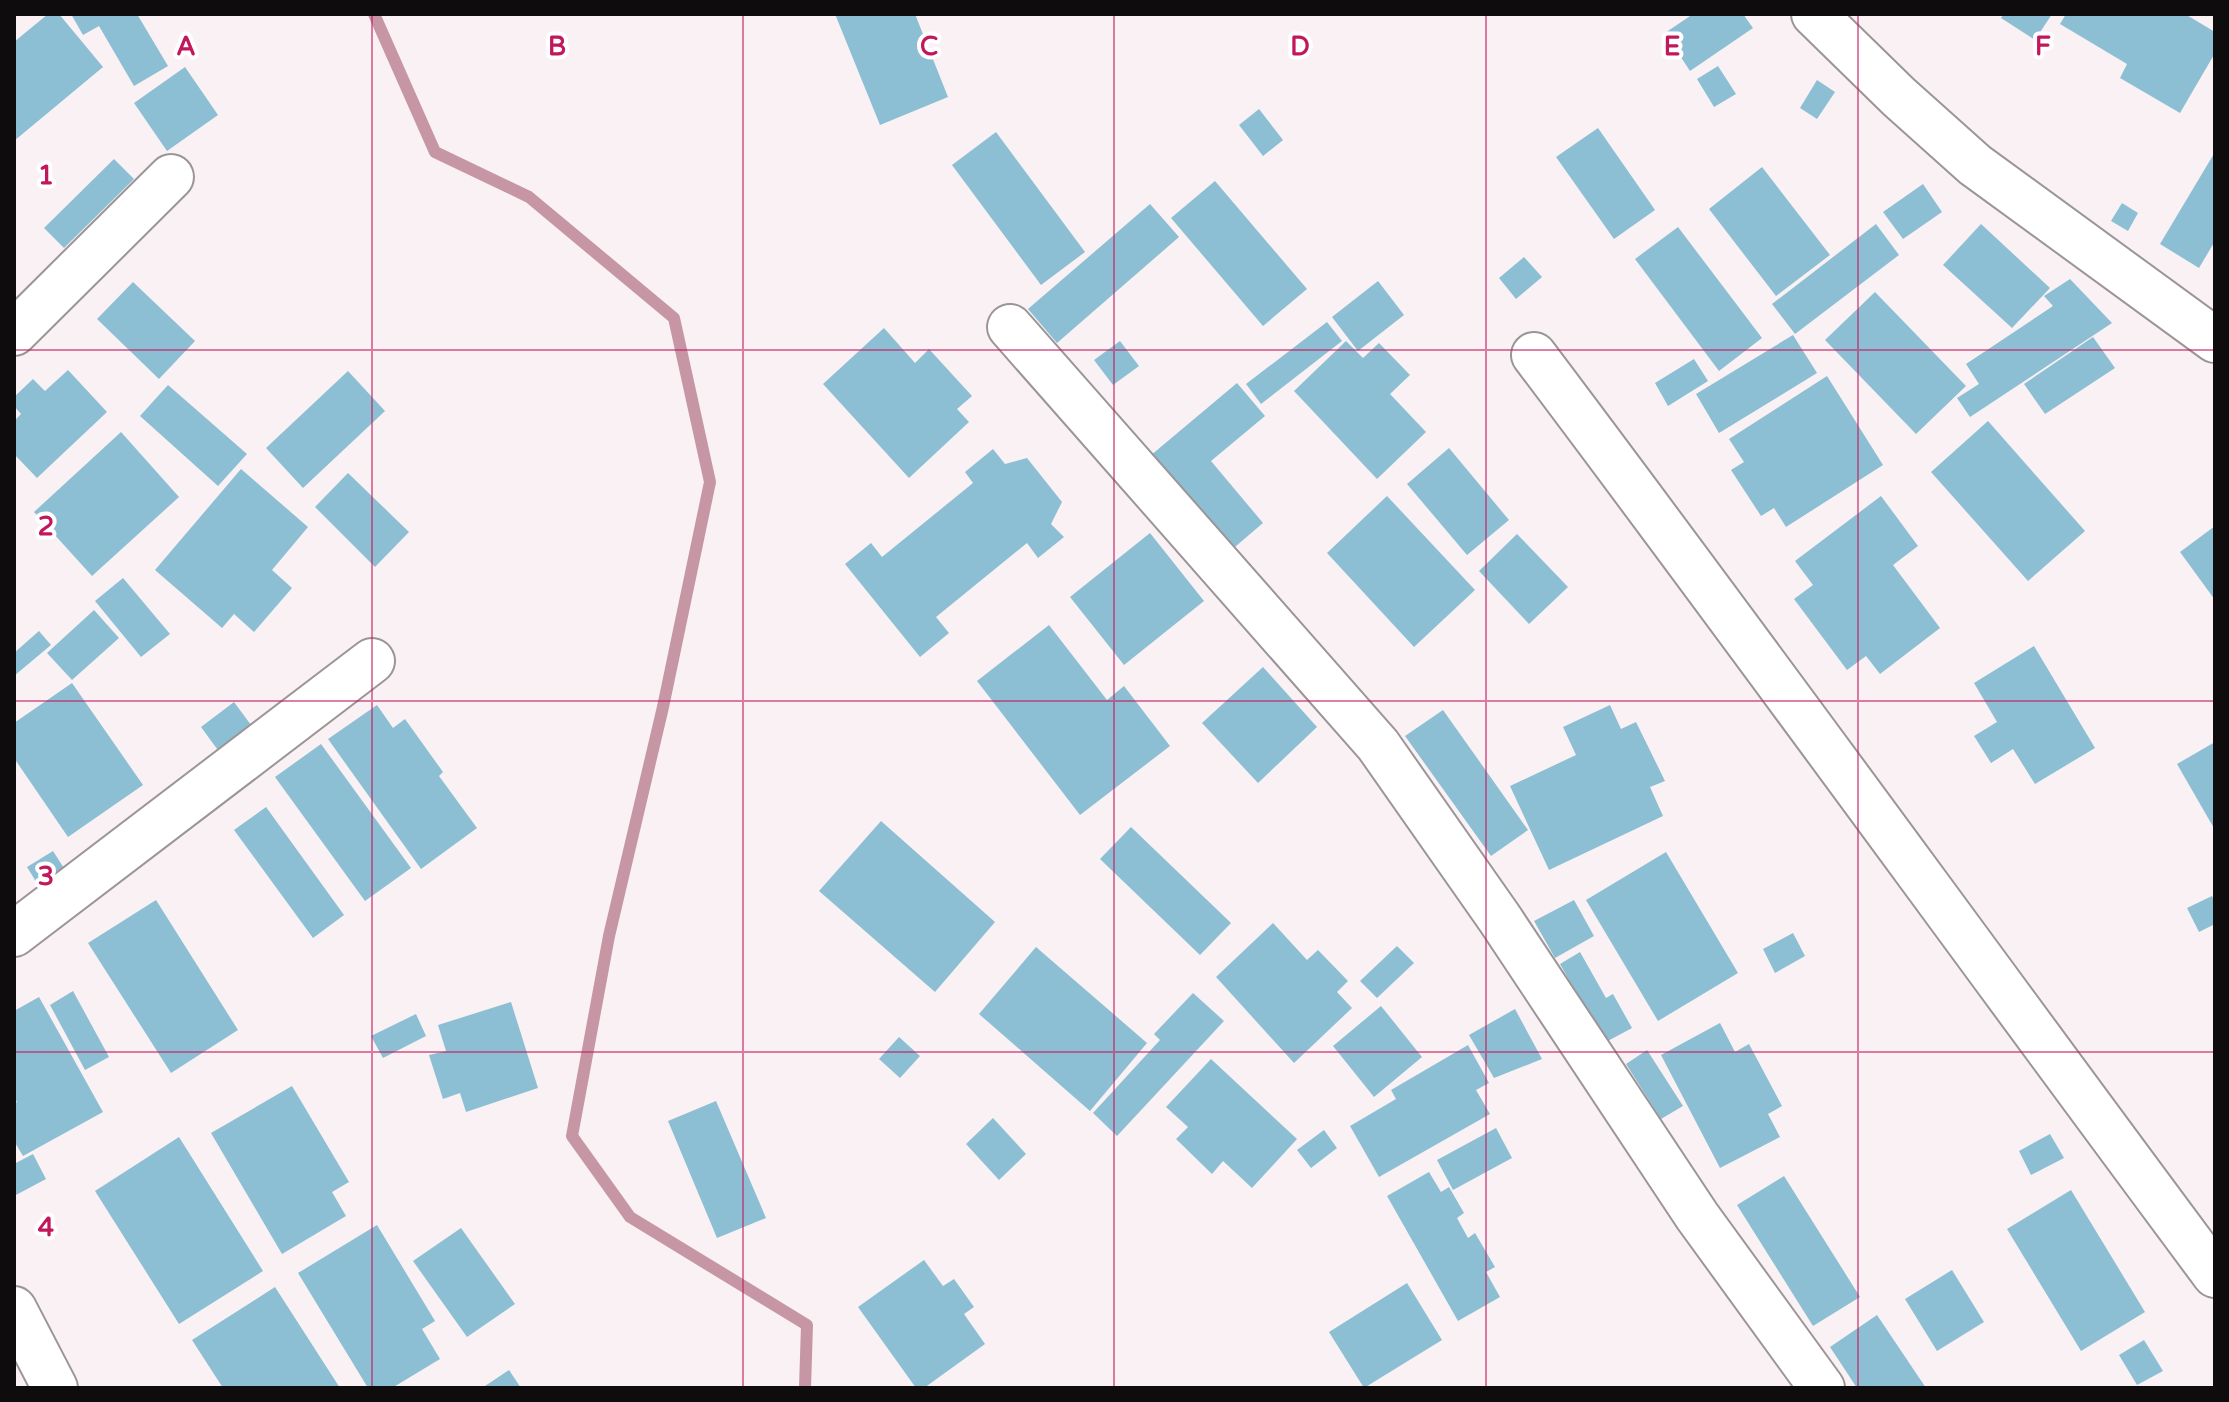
<svg xmlns="http://www.w3.org/2000/svg" width="2229" height="1402" viewBox="0 0 2229 1402" font-family="'Varela Round',sans-serif">
  <rect width="100%" height="100%" fill="#f9f1f4"/>
  <g fill="none" stroke-linecap="round" stroke-linejoin="round">
    <path stroke="#c696a5" stroke-width="12" d="M374 14 435 152 529 197 674 318 710 482 663 707 609 936 572 1136 630 1217 807 1325 805 1388"/>
  </g>
  <path fill="#8cbfd3" d="M48 14H59L103 67 14 141V42Z
    M71 14H137L168 66 134 86 99 26 83 35Z
    M835 14H915L948 97 880 125Z
    M1693 14H1743L1753 28 1690 71 1665 33Z
    M2004 14H2052L2035 40 2001 18Z
    M2066 14H2185L2215 32V53L2180 113 2120 78 2127 64 2060 24Z
    M1718 66 1736 94 1714 107 1697 79Z
    M185 67 218 115 167 151 134 103Z
    M1817 80 1835 92 1817 119 1800 108Z
    M1259 109 1283 140 1263 156 1239 125Z
    M1598 128 1655 210 1614 239 1556 157Z
    M996 132 1085 252 1041 285 952 165Z
    M2215 152V241L2199 268 2160 244Z
    M114 159 134 179 64 248 44 228Z
    M1762 167 1830 255 1776 296 1709 209Z
    M1215 181 1307 289 1263 326 1171 218Z
    M1923 184 1942 212 1903 239 1883 212Z
    M2122 203 2138 213 2128 231 2111 221Z
    M1150 204 1179 237 1057 343 1028 309Z
    M1876 224 1899 255 1795 334 1772 304Z
    M1981 224 2050 288 2012 328 1943 265Z
    M1678 227 1762 338 1719 371 1635 259Z
    M1524 257 1542 277 1516 299 1499 278Z
    M2070 279 2112 323 1970 417 1957 398 1979 384 1966 364 2053 306 2044 296Z
    M1378 281 1404 315 1358 351 1332 317Z
    M133 282 195 341 159 379 97 319Z
    M1875 292 1966 386 1916 434 1825 340Z
    M1327 322 1342 341 1261 404 1246 384Z
    M884 328 915 363 929 349 972 396 957 409 969 422 909 478 823 384Z
    M1793 335 1817 373 1719 433 1696 394Z
    M2093 337 2115 368 2045 414 2024 384Z
    M1120 341 1139 366 1113 385 1094 360Z
    M1346 341 1363 358 1379 343 1410 375 1390 394 1426 432 1377 479 1294 391Z
    M1694 359 1708 381 1668 406 1655 383Z
    M68 370 107 412 37 478 14 454V421L21 414 14 406V397L33 379 45 391Z
    M348 371 385 411 303 488 266 448Z
    M1827 376 1883 465 1786 527 1774 508 1761 516 1731 470 1744 462 1729 439Z
    M1237 383 1265 416 1211 461 1263 523 1229 552 1150 456Z
    M168 385 247 454 218 486 140 416Z
    M1988 421 2085 531 2028 581 1931 472Z
    M121 432 179 497 92 576 34 512Z
    M1449 448 1509 520 1467 555 1407 484Z
    M993 449 1005 464 1027 458 1062 502 1051 524 1064 537 1038 558 1027 543 936 617 949 633 920 657 845 564 871 543 882 557 973 483 965 472Z
    M241 469 308 527 272 570 292 588 254 632 234 614 222 628 155 570Z
    M348 473 409 532 375 567 315 507Z
    M1387 496 1475 590 1414 647 1327 553Z
    M1881 496 1918 546 1893 565 1940 628 1880 674 1866 656 1847 670 1794 599 1813 585 1795 561Z
    M2215 526V600L2180 552Z
    M1150 533 1204 601 1124 665 1070 597Z
    M1517 534 1568 587 1529 624 1479 571Z
    M123 578 170 634 141 657 95 601Z
    M94 610 119 638 72 680 47 653Z
    M1049 625 1107 700 1124 686 1170 746 1080 815 977 681Z
    M39 631 51 645 14 676V653Z
    M2034 646 2095 748 2035 784 2013 749 1991 763 1974 736 1997 722 1974 683Z
    M1263 667 1317 727 1258 783 1202 723Z
    M72 683 143 785 68 837 14 758V723Z
    M234 702 254 729 220 753 201 727Z
    M377 705 393 728 405 719 443 772 439 776 477 828 421 869 328 739Z
    M1610 705 1621 729 1636 722 1665 781 1650 787 1663 816 1549 870 1510 786 1576 755 1563 727Z
    M1443 710 1528 830 1491 856 1405 736Z
    M2215 742V830L2177 764Z
    M321 744 411 868 365 901 275 777Z
    M266 807 344 915 313 938 234 830Z
    M881 821 995 922 935 992 819 891Z
    M1131 827 1231 923 1200 955 1100 859Z
    M53 851 69 876 43 893 27 867Z
    M1666 852 1738 973 1658 1021 1586 900Z
    M2212 896 2215 902V924L2199 932 2187 908Z
    M156 900 238 1030 171 1073 88 943Z
    M1574 900 1594 936 1555 958 1534 921Z
    M1273 923 1307 960 1318 950 1348 981 1337 992 1352 1008 1294 1063 1216 977Z
    M1793 933 1805 956 1775 973 1763 949Z
    M1397 946 1414 963 1377 998 1360 981Z
    M1036 947 1147 1043 1090 1111 979 1014Z
    M1580 952 1606 998 1613 994 1632 1028 1604 1043 1560 964Z
    M73 991 109 1057 85 1070 50 1005Z
    M1193 993 1224 1021 1117 1136 1093 1113 1160 1040 1154 1034Z
    M39 997 103 1112 23 1156 14 1141V1104L17 1102 14 1097V1011Z
    M511 1002 538 1088 466 1112 460 1093 443 1099 429 1055 446 1051 438 1025Z
    M1381 1006 1422 1057 1374 1097 1333 1046Z
    M1515 1009 1542 1059 1494 1078 1469 1035Z
    M416 1014 426 1036 383 1058 371 1036Z
    M1720 1023 1735 1052 1749 1044 1782 1106 1768 1114 1780 1137 1720 1168 1661 1055Z
    M899 1037 920 1056 900 1078 879 1059Z
    M1468 1045 1489 1083 1476 1090 1490 1114 1379 1177 1350 1126 1396 1099 1391 1090Z
    M1647 1050 1683 1106 1661 1119 1626 1064Z
    M1211 1059 1297 1139 1252 1188 1223 1161 1212 1174 1176 1139 1188 1127 1166 1107Z
    M292 1086 349 1182 332 1192 346 1216 282 1254 211 1133Z
    M716 1101 766 1218 717 1238 668 1121Z
    M993 1118 1026 1154 999 1180 966 1144Z
    M1496 1128 1512 1158 1453 1190 1437 1160Z
    M1324 1130 1337 1148 1311 1168 1297 1150Z
    M2050 1134 2064 1158 2031 1175 2019 1151Z
    M179 1137 263 1271 179 1324 95 1191Z
    M33 1154 46 1179 14 1196V1164Z
    M1429 1172 1441 1192 1449 1187 1464 1213 1457 1218 1468 1238 1475 1233 1495 1267 1486 1272 1500 1297 1458 1321 1387 1196Z
    M1784 1176 1860 1297 1813 1326 1737 1205Z
    M2071 1190 2145 1312 2081 1351 2007 1229Z
    M377 1225 435 1321 422 1329 440 1359 392 1388H368L298 1273Z
    M461 1228 515 1304 467 1337 413 1261Z
    M924 1260 943 1286 954 1279 974 1307 964 1314 985 1344 924 1388H916L858 1307Z
    M1952 1270 1984 1322 1937 1351 1905 1299Z
    M1407 1283 1442 1340 1364 1388 1329 1332Z
    M275 1287 340 1388H223L192 1340Z
    M1877 1315 1926 1388H1857L1830 1347Z
    M2144 1340 2163 1371 2137 1385 2119 1355Z
    M509 1370 521 1388H482Z"/>
  <g fill="none" stroke-linecap="round" stroke-linejoin="round">
    <defs>
      <path id="minor" d="M1814 14 1899 97 1975 165 2215 340
        M1010 327 1378 745 1500 919 1697 1216 1822 1388
        M14 333 171 177
        M1534 355C1764 660 1987 969 2215 1275
        M14 934 372 661
        M14 1309 55 1388"/>
    </defs>
    <use href="#minor" stroke="#9c9597" stroke-width="48"/>
    <use href="#minor" stroke="#fff" stroke-width="44"/>
  </g>
  <path fill="none" stroke="#c2185b" stroke-width="2" stroke-opacity="0.55" d="M372 14V1388M743 14V1388M1114 14V1388M1486 14V1388M1858 14V1388M14 350H2215M14 701H2215M14 1052H2215"/>
  <g font-size="26" text-anchor="middle" font-weight="bold" fill="#c2185b" stroke="#fff" stroke-width="8" stroke-linejoin="round" paint-order="stroke">
    <text x="186" y="55">A</text>
    <text x="557" y="55">B</text>
    <text x="929" y="55">C</text>
    <text x="1300" y="55">D</text>
    <text x="1672" y="55">E</text>
    <text x="2043" y="55">F</text>
    <text x="46" y="184">1</text>
    <text x="46" y="535">2</text>
    <text x="46" y="885">3</text>
    <text x="46" y="1236">4</text>
  </g>
  <rect width="2229" height="1402" fill="none" stroke="#0e0c0c" stroke-width="32"/>
</svg>
